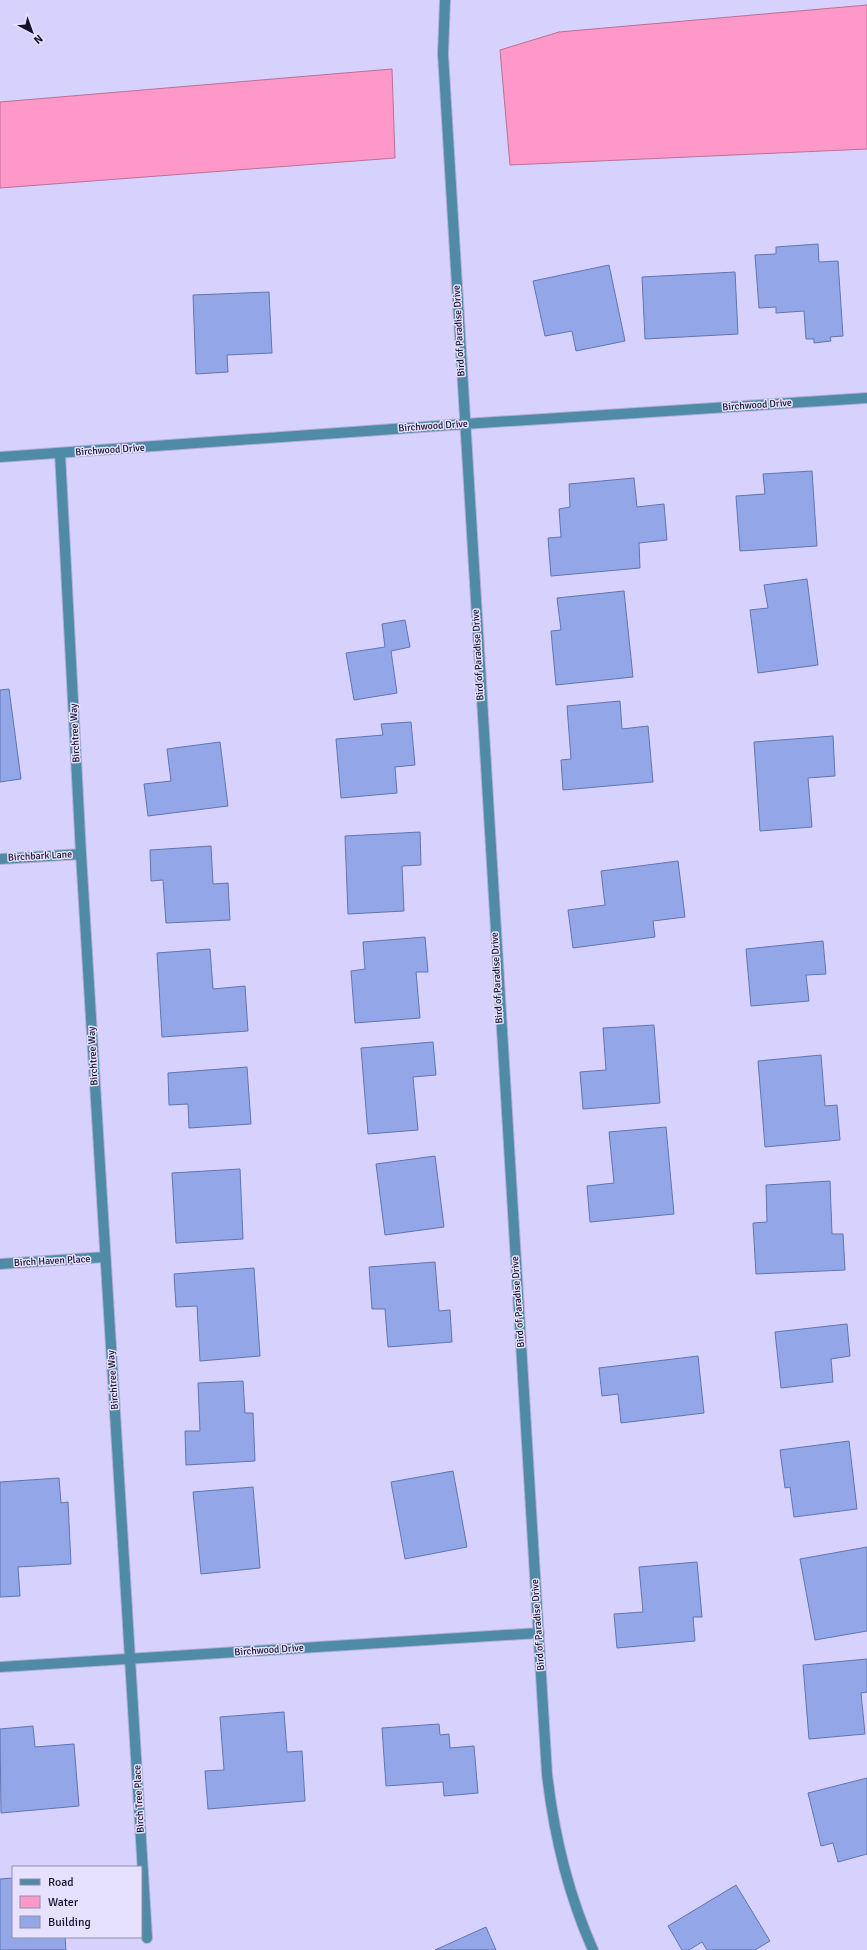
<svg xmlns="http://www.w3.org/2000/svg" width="867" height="1950" viewBox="0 0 867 1950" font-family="Signika,sans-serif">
  <rect width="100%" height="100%" fill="#d7d2fd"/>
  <path fill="#fe98c8" stroke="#b97099" d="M867 5V149L510 165 500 50 559 32Z
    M392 69 395 158 0 188V102Z"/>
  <path fill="#93a7e8" stroke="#6274b1" d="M818 244 819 262 838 261 843 336 830 337 831 341 814 343V339H806L804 311 776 313V307L759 308 755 255 776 254V247Z
    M609 265 625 341 576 351 572 331 545 336 533 281Z
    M735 272 738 334 645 339 642 277Z
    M269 292 272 353 227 355 228 372 196 374 193 295Z
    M812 471 817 546 740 551 736 496 765 494 763 474Z
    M634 478 637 507 664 504 667 540 639 543 640 568 551 576 548 538 561 537 559 509 570 507 569 484Z
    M807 579 818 665 758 673 750 610 768 608 764 585Z
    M624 591 633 677 556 685 551 631 561 630 557 598Z
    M405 620 410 647 391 651 397 693 354 700 346 653 385 647 382 624Z
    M9 689 21 779 0 782V690Z
    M620 701 622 729 648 726 653 782 563 790 561 760 571 759 567 706Z
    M411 722 415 765 395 767 397 793 341 798 336 739 383 735 381 724Z
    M833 736 835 776 808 778 812 827 760 831 754 742Z
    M220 742 228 806 148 816 144 784 171 781 167 749Z
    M420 832 421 865 402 866 404 911 348 914 345 836Z
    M211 846 213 884 228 883 230 920 166 923 163 880 151 881 150 850Z
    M678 861 685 917 653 921 655 937 573 948 568 910 605 905 601 871Z
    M425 937 428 972H416L420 1018 355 1023 351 971 365 969 363 942Z
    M823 941 826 974 806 975 809 1001 751 1006 746 949Z
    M210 949 213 989 245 986 248 1031 162 1037 157 953Z
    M654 1025 660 1103 583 1109 580 1072 606 1070 603 1028Z
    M433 1042 436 1075 413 1077 418 1130 368 1134 361 1048Z
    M821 1055 825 1106 837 1105 840 1140 765 1147 758 1061Z
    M247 1067 251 1124 189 1128 188 1104 169 1105 168 1073Z
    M666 1127 674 1214 590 1222 587 1186 614 1183 609 1132Z
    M435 1156 444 1227 385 1235 376 1164Z
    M240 1169 243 1239 176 1243 172 1173Z
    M830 1181 832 1234H843L845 1270 756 1274 753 1223 767 1222 766 1185Z
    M435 1262 439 1311 450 1310 452 1342 388 1347 385 1309H372L369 1267Z
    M254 1268 260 1356 200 1361 197 1306 176 1307 174 1274Z
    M847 1324 850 1356 831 1359 833 1382 781 1388 775 1332Z
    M698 1356 704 1413 621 1423 618 1394 602 1396 599 1368Z
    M243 1381 245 1413H253L255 1461 186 1465 185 1431H200L198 1383Z
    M849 1441 857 1509 794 1517 790 1487 785 1488 780 1450Z
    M453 1471 467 1547 405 1559 391 1482Z
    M59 1478 61 1503 68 1502 71 1564 18 1567 20 1596 0 1597V1482Z
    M253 1487 260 1568 201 1574 193 1492Z
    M867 1547V1631L815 1640 800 1559Z
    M697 1562 702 1617H693L695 1641 617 1648 614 1614 643 1612 639 1567Z
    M867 1659V1692L861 1693 865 1734 809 1739 803 1665Z
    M284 1712 287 1752 302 1751 305 1801 208 1809 205 1771 224 1770 220 1717Z
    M439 1724 440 1735 449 1734 450 1748 474 1746 478 1793 444 1796 443 1782 386 1786 382 1728Z
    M33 1726 35 1747 74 1744 79 1806 1 1813 0 1729Z
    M867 1778V1854L838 1862 833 1843 821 1846 808 1793Z
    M13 1878V1937H65L66 1950H0V1879Z
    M736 1885 770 1941 755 1950H707L702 1942 689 1950H682L668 1926Z
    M486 1927 496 1950H435Z"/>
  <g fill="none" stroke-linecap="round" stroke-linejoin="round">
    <defs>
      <path id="minor" d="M445 0 443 54C475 627 512 1200 547 1774 554 1835 568 1894 593 1950
        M60 453 81 854 147 1938
        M0 457 464 424 867 398
        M0 859 81 854
        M0 1264 105 1257
        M0 1667 539 1633"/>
    </defs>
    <use href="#minor" stroke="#b4afd7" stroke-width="12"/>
    <use href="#minor" stroke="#4f8aa7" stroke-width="10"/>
  </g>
  <g text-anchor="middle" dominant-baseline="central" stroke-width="3" stroke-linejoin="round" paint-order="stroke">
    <g font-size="10" fill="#17122b" stroke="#e5e1fe">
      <text transform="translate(459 331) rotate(-93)">Bird of Paradise Drive</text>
      <text transform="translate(757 405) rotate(-4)">Birchwood Drive</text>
      <text transform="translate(433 426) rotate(-4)">Birchwood Drive</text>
      <text transform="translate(110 450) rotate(-4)">Birchwood Drive</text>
      <text transform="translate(478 655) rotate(-93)">Bird of Paradise Drive</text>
      <text transform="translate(75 733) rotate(-93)">Birchtree Way</text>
      <text transform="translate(40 856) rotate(-3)">Birchbark Lane</text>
      <text transform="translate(497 978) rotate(-93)">Bird of Paradise Drive</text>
      <text transform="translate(93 1056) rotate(-93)">Birchtree Way</text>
      <text transform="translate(52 1261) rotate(-3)">Birch Haven Place</text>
      <text transform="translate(518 1302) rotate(-94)">Bird of Paradise Drive</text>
      <text transform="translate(113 1380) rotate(-94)">Birchtree Way</text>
      <text transform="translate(538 1625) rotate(-94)">Bird of Paradise Drive</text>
      <text transform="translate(269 1650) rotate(-4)">Birchwood Drive</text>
      <text transform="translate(139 1799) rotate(-93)">Birch Tree Place</text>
    </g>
  </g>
  <rect x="12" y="1866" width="130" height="72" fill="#e5e1fe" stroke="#938eaa"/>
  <rect x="20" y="1879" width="20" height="6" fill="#4f8aa7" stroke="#938eaa"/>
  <text x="48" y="1886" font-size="12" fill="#17122b">Road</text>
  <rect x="20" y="1896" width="20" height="12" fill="#fe98c8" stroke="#938eaa"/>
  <text x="48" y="1906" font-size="12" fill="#17122b">Water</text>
  <rect x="20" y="1916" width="20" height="12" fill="#93a7e8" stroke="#938eaa"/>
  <text x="48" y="1926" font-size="12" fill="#17122b">Building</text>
  <g transform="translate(32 32) rotate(139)" stroke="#e5e1fe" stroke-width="3" paint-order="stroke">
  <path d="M0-3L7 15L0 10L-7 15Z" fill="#17122b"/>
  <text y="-6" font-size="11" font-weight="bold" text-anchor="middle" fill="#17122b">N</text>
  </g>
</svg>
